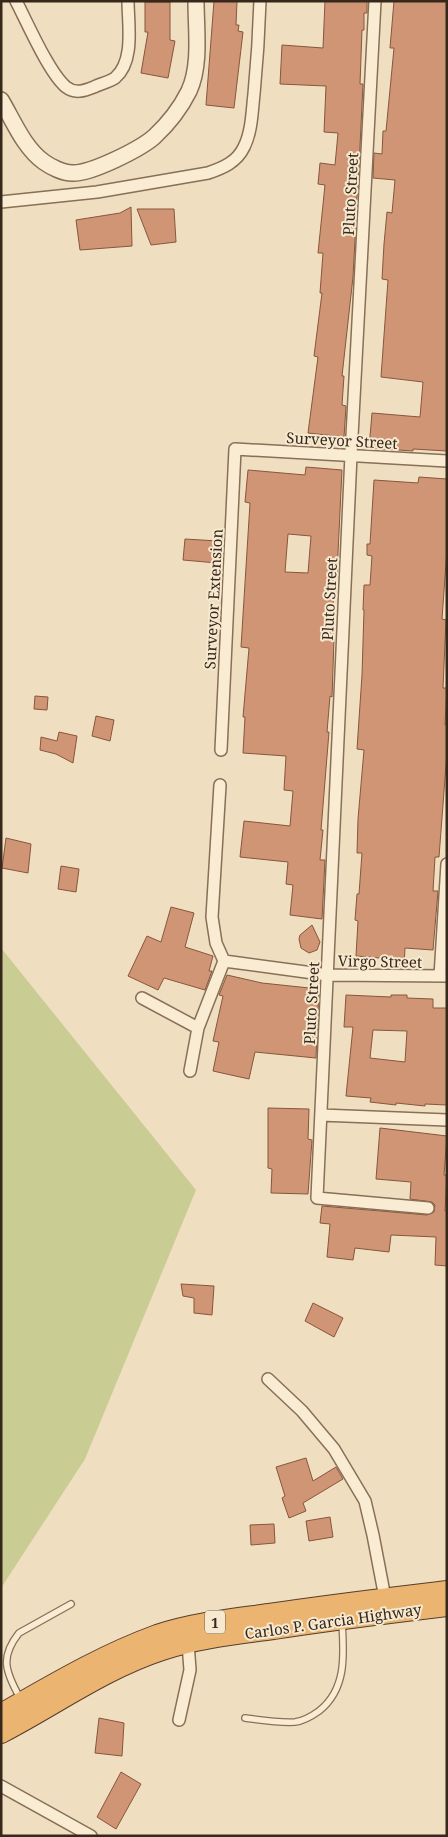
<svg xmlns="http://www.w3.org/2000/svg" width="448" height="1837" viewBox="0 0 448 1837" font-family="'Noto Serif',serif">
  <rect width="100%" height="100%" fill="#efdebf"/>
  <path fill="#cacd93" d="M1 948 196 1190 85 1459 1 1588Z"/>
  <path fill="#cf9574" stroke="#88563c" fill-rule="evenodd" d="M214 1H237L236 25H239L238 31 243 32 234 108 206 105Z
    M325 1H367V13H364V30H362L360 84H363L358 188 354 222H356L353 277 342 376H344L342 405 346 406 344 437 308 433 318 357 314 356 322 293H320L323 253H318L325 185 318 184 320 163 335 165 338 133 324 132 326 86 280 84 282 45 323 48Z
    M394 1H447V451L413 449V451L369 448 372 413 420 417 423 382 381 377 388 280 382 279 384 244 387 212 392 213 395 180 373 178 374 153 382 154 383 131H386L394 48H390Z
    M145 2H170V40L175 41 168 78 141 73 148 32H145Z
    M131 207 132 246 80 250 76 220 120 213Z
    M137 209H174L176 242 151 245Z
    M306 467 342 470 337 574H335L333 605H335L333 639H334L332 697 330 696 327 732H329L321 830H323L320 860H325L322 919 290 915 293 885 286 884 288 862 240 857 244 821 290 826 293 791 284 790 286 756 243 753 245 717H243L249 648 241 647 250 503 245 502 248 470 305 475ZM288 534 311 536 308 573 285 572Z
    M419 477 447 479V549L442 619 446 620 443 688H447L445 725H447V752L439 857H435L433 891H438L433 950 405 948 404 967 390 966 391 959 356 956 358 921 355 920 357 894H359L362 853H357L358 819 364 750 357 749 362 675 364 610H363L364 585H370L372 556 367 555V544H370L374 480 418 483Z
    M185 539 218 541 217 563 183 560Z
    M35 696 48 697 47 710 34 709Z
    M96 716 114 720 110 741 92 736Z
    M59 732 77 736 73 763 56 754 40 750 41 737 57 741Z
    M6 838 31 844 28 873 2 868Z
    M61 866 79 869 76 892 58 889Z
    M171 907 194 913 185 947 213 956 209 971H212L205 990 164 978 158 990 128 976 147 936 161 942Z
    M312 925 320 942 317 950 309 953 301 948 299 939 300 935Z
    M227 975 262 983 319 989 316 1058 255 1052 249 1079 213 1071 219 1042 213 1041 223 996 219 995Z
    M346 995 391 997V995H407V998L433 999V1008H447V1105L425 1104V1106L396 1103V1105L370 1102 371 1098 346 1096 353 1027H344ZM373 1030 407 1031 405 1062 370 1058Z
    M268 1108 309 1109 308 1139 312 1140 308 1194 271 1193 272 1169 268 1168Z
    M380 1128 447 1136 444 1175H447L445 1211H447V1266L435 1265 436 1237 391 1235 389 1252 355 1248 353 1260 327 1257 330 1224 320 1223 322 1206 427 1215 434 1212 435 1205 432 1202 410 1199 411 1182 376 1179Z
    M181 1284 214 1286 212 1315 194 1313V1298L183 1296Z
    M313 1303 343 1318 334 1337 305 1321Z
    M306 1458 313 1481 336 1467 343 1479 303 1503 306 1511 289 1518 282 1498 285 1496 276 1467Z
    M330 1517 333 1537 309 1541 306 1521Z
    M274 1524 275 1543 251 1545 250 1525Z
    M99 1718 124 1723 122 1756 95 1753Z
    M121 1772 141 1784 116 1829 97 1817Z"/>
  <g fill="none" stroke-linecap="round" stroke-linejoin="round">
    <defs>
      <path id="service" d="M20 1698C5 1671 0 1657 19 1633L71 1604
        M245 1718C261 1720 279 1723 295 1722 304 1721 312 1716 319 1711 347 1689 344 1654 342 1622"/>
      <path id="minor" d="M16 1C27 22 49 73 66 87 75 94 84 91 94 87 100 84 109 82 115 78 135 61 128 24 128 1
        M375 1 351 455 317 1198 428 1208
        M1 202 97 192 208 173C223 168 237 162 244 147 252 131 252 111 254 94 257 63 259 32 260 1
        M221 750 235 449 447 461
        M220 785 212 917 216 943 224 961
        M224 961 328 975 447 976
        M440 976 447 864
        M142 998 198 1028
        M190 1071 198 1028 224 961
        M321 1115 447 1120
        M268 1379 302 1411 334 1449 365 1501 373 1535 386 1603
        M179 1720 190 1670 188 1643
        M1 1786 91 1836"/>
      <path id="tertiary" d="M1 100C13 120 24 148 44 162 51 167 63 173 72 173 91 174 140 149 154 137 167 125 181 107 189 91 201 65 196 30 196 1"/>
      <path id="trunk" d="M1 1714C52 1685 102 1655 157 1635 193 1623 232 1619 269 1614 328 1605 388 1598 447 1591
        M1 1733C55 1705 104 1669 162 1650 198 1638 237 1634 274 1629 331 1620 389 1613 447 1606"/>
    </defs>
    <use href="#service" stroke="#886f57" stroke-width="8"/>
    <use href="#minor" stroke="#886f57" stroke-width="14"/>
    <use href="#tertiary" stroke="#886f57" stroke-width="18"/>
    <use href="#trunk" stroke="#563d2c" stroke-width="22"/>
    <use href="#service" stroke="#faecd3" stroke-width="5.5"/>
    <use href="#minor" stroke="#faecd3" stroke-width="11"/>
    <use href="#tertiary" stroke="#faecd3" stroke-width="15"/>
    <use href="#trunk" stroke="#ebb471" stroke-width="20"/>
  </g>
  <g text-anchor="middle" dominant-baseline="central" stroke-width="4" stroke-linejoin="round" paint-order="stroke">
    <rect fill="#f6e9cf" stroke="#706252" stroke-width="1" x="205" y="1610.5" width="20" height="23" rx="4"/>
    <g font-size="14" font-weight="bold" fill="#37281c">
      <text x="215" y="1622">1</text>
    </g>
    <g font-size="15" fill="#37281c" stroke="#f6e9cf">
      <text transform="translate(350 194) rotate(-87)">Pluto Street</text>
      <text transform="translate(342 440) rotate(3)">Surveyor Street</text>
      <text transform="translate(213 599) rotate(-87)">Surveyor Extension</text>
      <text transform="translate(329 599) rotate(-87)">Pluto Street</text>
      <text transform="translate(380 961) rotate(1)">Virgo Street</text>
      <text transform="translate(311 1003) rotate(-87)">Pluto Street</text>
      <text transform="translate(333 1621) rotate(-8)">Carlos P. Garcia Highway</text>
    </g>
  </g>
  <rect width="448" height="1837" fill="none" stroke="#37281c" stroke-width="5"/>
</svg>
